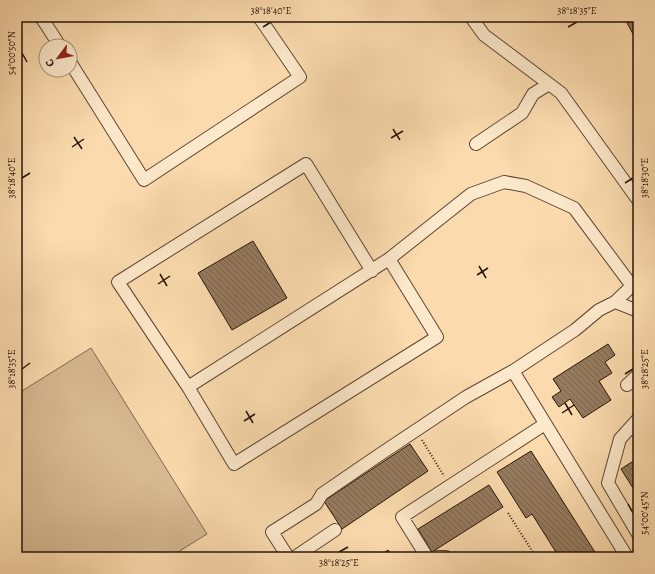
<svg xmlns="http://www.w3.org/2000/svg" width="655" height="574" viewBox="0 0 655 574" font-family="Alegreya,serif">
  <defs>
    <pattern id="building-back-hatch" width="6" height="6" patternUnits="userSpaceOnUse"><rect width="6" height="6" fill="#967b5f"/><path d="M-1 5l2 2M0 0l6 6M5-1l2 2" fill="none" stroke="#7a644d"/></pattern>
  </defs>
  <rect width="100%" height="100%" fill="#fbdbae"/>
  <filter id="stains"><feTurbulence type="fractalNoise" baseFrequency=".005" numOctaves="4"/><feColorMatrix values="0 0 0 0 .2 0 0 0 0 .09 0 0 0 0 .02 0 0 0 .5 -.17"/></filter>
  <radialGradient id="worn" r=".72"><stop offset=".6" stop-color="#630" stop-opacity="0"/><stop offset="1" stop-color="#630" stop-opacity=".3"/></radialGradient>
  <path fill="#d7b992" stroke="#80664e" d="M91 348 207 534 170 557H17V394Z"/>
  <path fill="url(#building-back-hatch)" stroke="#281309" d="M638 17V43L627 23Z
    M253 241 287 298 232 330 198 273Z
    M608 344 615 355 605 362 612 373 599 381 611 400 583 418 570 399 559 407 552 397 561 391 553 379Z
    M410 444 428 471 342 529 324 501Z
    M531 451 598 557H559L532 514 526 518 497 472Z
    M638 458V496L621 469Z
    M489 485 503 507 432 552 418 529Z
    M388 550 393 557H378Z"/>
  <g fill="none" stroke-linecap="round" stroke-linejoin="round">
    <defs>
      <path id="minor" d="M41 17 60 46
        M471 17 484 35 561 93 638 200
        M70 62 144 180 300 77 259 17
        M476 144 522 113 533 94 549 84
        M389 259 188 387 234 464 437 337 389 259 471 194 504 182 526 186 574 208 632 286
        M637 281 615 302 638 311
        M615 302 599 310 575 330 513 371 627 557
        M627 385 638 375
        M188 387 118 282 306 164 372 271
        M638 419 620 439 608 483 638 534
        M288 557 272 532 316 504 322 494 376 457 466 397 513 371
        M295 557 335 530
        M427 557 402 517 545 424
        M436 557H446"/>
    </defs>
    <use href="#minor" stroke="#5d4532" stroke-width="14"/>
    <path stroke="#281309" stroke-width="2" stroke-dasharray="1 2" stroke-linecap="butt" d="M422 440 444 476
      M508 513 536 557"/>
    <use href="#minor" stroke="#fce8ca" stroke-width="12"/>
  </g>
  <path fill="none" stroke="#281309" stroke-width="1.5" d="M263 27 271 22M568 27 577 22M22 53 27 62M393 129 400 140M74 137 82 149M391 138 403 131M72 147 84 139M22 178 30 173M625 183 633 178M479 266 486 278M160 274 167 286M477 275 488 268M158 284 170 276M22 369 30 363M625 374 633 369M565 403 572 415M246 411 253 423M562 413 574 405M244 421 255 414M628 504 633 513M339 552 348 547"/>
  <rect width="655" height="574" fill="none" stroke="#fbdbae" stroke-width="44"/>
  <g transform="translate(58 58) rotate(238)"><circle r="19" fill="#fce8ca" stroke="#a7937d"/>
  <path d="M0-3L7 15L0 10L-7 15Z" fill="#8f2418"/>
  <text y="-6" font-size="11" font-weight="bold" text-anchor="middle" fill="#281309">С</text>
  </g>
  <rect x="22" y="22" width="611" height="530" fill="none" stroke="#281309" stroke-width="1.5"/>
  <g font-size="10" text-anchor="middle" fill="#281309">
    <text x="271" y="14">38°18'40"E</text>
    <text x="577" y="14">38°18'35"E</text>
    <text transform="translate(11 53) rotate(-90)" y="4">54°00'50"N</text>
    <text transform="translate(644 178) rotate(-90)" y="4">38°18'30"E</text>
    <text transform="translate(11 178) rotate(-90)" y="4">38°18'40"E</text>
    <text transform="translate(644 369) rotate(-90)" y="4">38°18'25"E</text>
    <text transform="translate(11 369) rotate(-90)" y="4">38°18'35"E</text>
    <text transform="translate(644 513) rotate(-90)" y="4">54°00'45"N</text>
    <text x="339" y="566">38°18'25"E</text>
  </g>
  <rect width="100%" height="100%" filter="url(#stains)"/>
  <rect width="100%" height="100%" fill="url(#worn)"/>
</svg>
